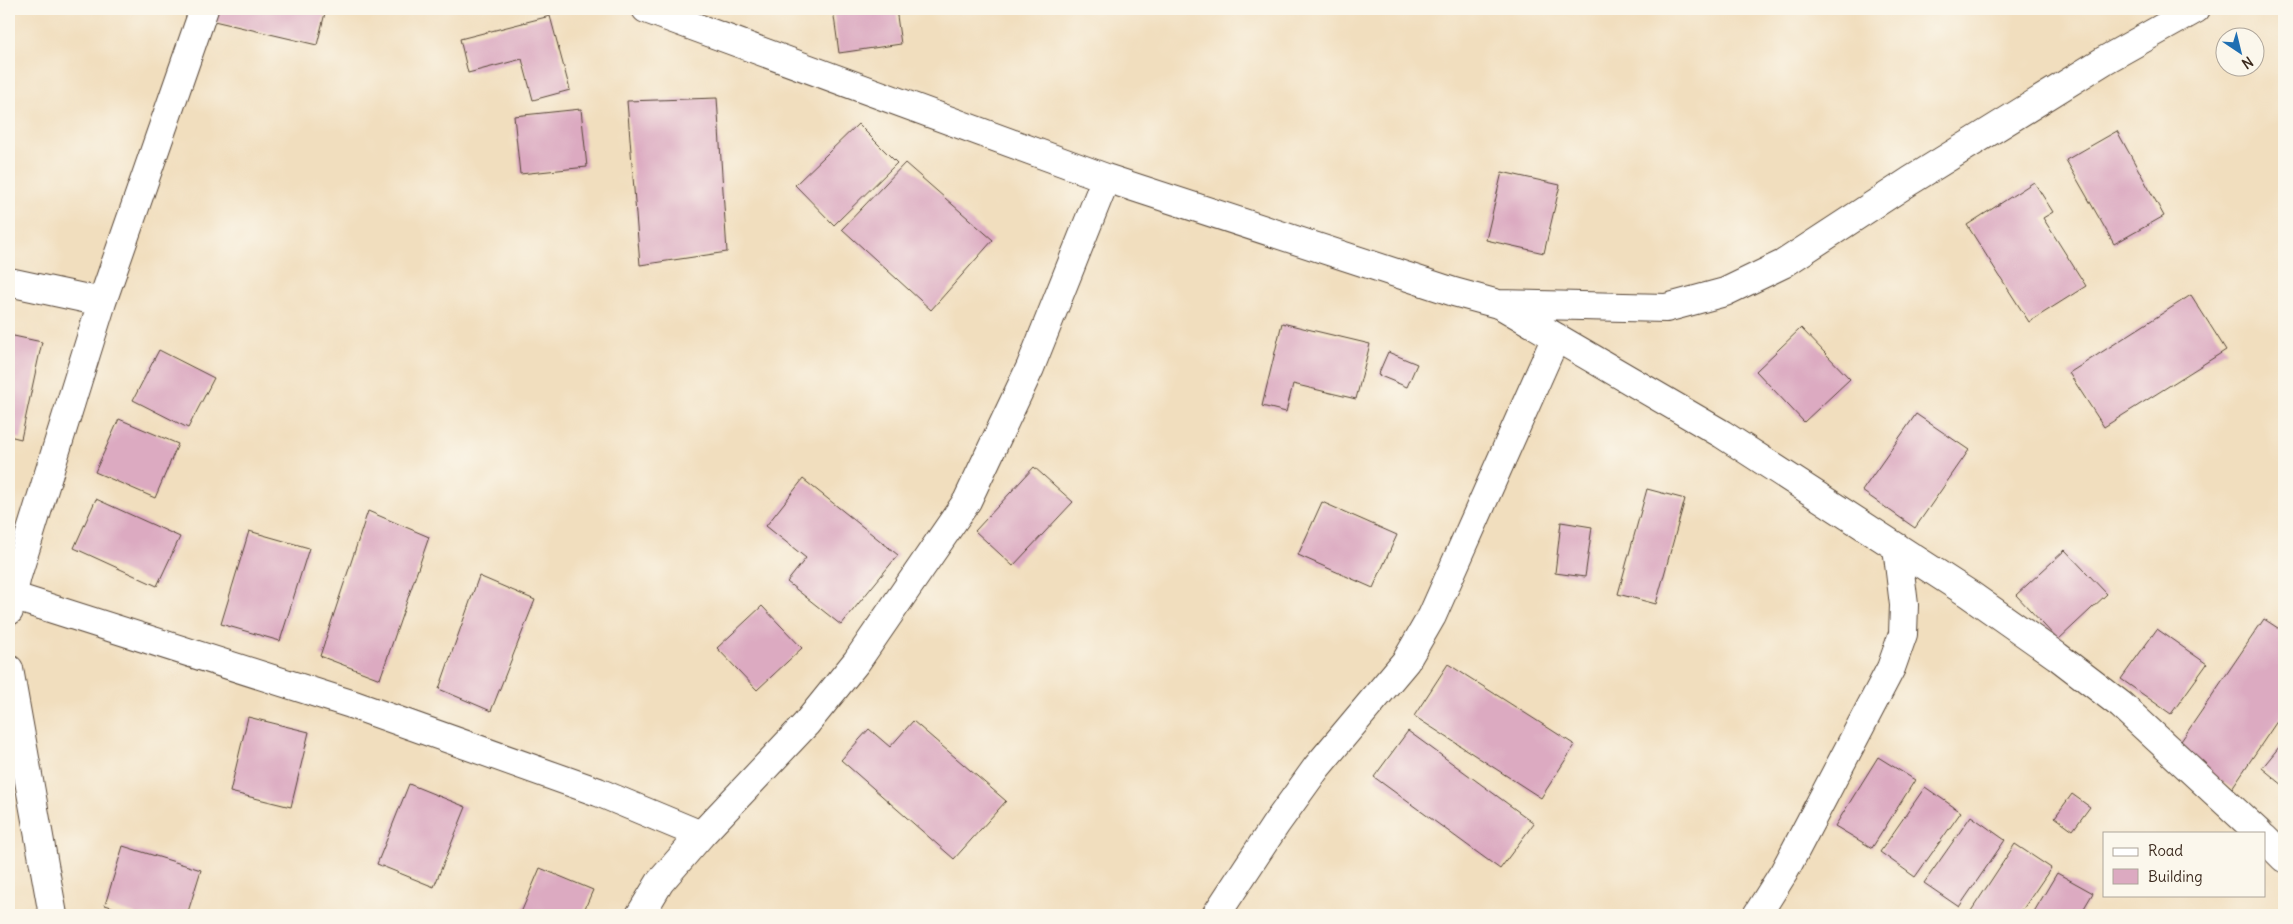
<svg xmlns="http://www.w3.org/2000/svg" width="2293" height="924" viewBox="0 0 2293 924" font-family="Delius,sans-serif">
  <rect width="100%" height="100%" fill="#fbf7ec"/>
  <filter id="ink" filterUnits="userSpaceOnUse"><feTurbulence type="fractalNoise" baseFrequency=".02" numOctaves="2"/><feDisplacementMap in="SourceGraphic" scale="10" xChannelSelector="R" yChannelSelector="G"/><feConvolveMatrix kernelMatrix="1 2 1 2 8 2 1 2 1" color-interpolation-filters="sRGB"/></filter>
  <filter id="wash" filterUnits="userSpaceOnUse"><feTurbulence type="fractalNoise" baseFrequency=".0096" numOctaves="4" result="noise"/><feDisplacementMap in="SourceGraphic" scale="20" xChannelSelector="R" yChannelSelector="G"/><feGaussianBlur stdDeviation="1.12" result="paint"/><feColorMatrix in="noise" values="0 0 0 0 0 0 0 0 0 0 0 0 0 0 0 0 0 1.4 0 .05"/><feComposite in="paint" operator="in"/></filter>
  <g filter="url(#wash)">
    <rect width="100%" height="100%" fill="#f1debe"/>
    <g id="blocks">
      <path fill="#dcaac1" d="M217 9H326L317 45 214 21Z
        M833 9H896L901 44 839 53Z
        M550 16 570 90 533 100 522 59 468 73 460 39Z
        M717 98 727 252 640 265 627 101Z
        M581 109 587 167 520 174 514 116Z
        M858 124 897 163 834 225 795 185Z
        M2117 131 2164 216 2114 244 2066 160Z
        M905 163 993 240 931 310 842 229Z
        M1502 172 1560 185 1544 253 1486 240Z
        M2034 182 2053 212 2043 218 2086 286 2029 322 1967 225Z
        M2191 295 2226 350 2104 427 2069 373Z
        M1282 323 1370 344 1356 399 1293 384 1286 412 1262 406Z
        M1801 328 1850 379 1804 422 1756 371Z
        M9 335 42 342 21 439 9 436Z
        M159 350 214 378 188 428 133 400Z
        M1388 352 1417 364 1407 387 1378 375Z
        M1916 414 1969 450 1915 528 1862 491Z
        M119 419 178 444 155 498 95 472Z
        M1034 467 1073 502 1013 566 975 531Z
        M803 479 898 555 841 625 787 582 806 558 766 526Z
        M1647 489 1685 499 1656 604 1618 594Z
        M96 499 180 537 157 586 74 548Z
        M1322 502 1397 535 1373 588 1298 555Z
        M368 511 429 537 380 679 320 656Z
        M1561 522 1592 527 1585 577 1555 573Z
        M249 531 309 548 280 641 221 624Z
        M2065 550 2107 594 2058 640 2016 595Z
        M479 576 535 600 491 711 439 689Z
        M762 606 802 648 757 690 717 648Z
        M2264 619 2284 632V711L2232 788 2175 750Z
        M2157 629 2207 664 2171 714 2121 679Z
        M1448 664 1575 745 1541 798 1414 716Z
        M248 717 309 732 291 807 230 792Z
        M913 721 1006 801 954 859 841 760 869 729 890 747Z
        M1408 731 1534 823 1500 869 1374 777Z
        M2284 741V786L2262 768Z
        M1878 757 1915 780 1872 848 1835 826Z
        M409 784 466 807 434 887 377 864Z
        M1925 787 1961 812 1915 877 1880 852Z
        M2072 794 2090 807 2073 830 2055 817Z
        M1971 816 2005 840 1959 907 1924 883Z
        M2015 844 2051 868 2019 915H1971L1969 914Z
        M123 846 201 870 187 915H138L105 905Z
        M540 868 593 890 582 915H520Z
        M2057 873 2093 893 2080 915H2032Z"/>
    </g>
  </g>
  <g filter="url(#ink)">
    <use href="#blocks" fill-opacity="0" stroke="#564536" stroke-width="1"/>
    <g fill="none" stroke-linecap="round" stroke-linejoin="round">
      <defs>
        <path id="minor" d="M646 9 1106 178 1454 292 1498 304 1666 308 1725 292 1783 264 1910 181 2105 60 2196 9
          M9 282 102 302
          M1501 305 1722 434 1969 594 2057 656 2121 705 2259 833
          M12 596 351 704 598 792 701 835
          M9 611 17 576 102 302 204 9
          M9 669 53 915
          M2264 838 2284 858
          M640 915 660 882 701 835 806 724 857 661 967 501 1030 368 1106 178
          M1216 915 1276 824 1317 767 1406 661 1432 616 1556 337
          M1757 915 1784 872 1891 668 1903 634 1904 605 1897 547"/>
      </defs>
      <use href="#minor" stroke="#564536" stroke-width="30"/>
      <use href="#minor" stroke="#fff" stroke-width="28"/>
    </g>
  </g>
  <rect width="2293" height="924" fill="none" stroke="#fbf7ec" stroke-width="30"/>
  <rect x="2103" y="832" width="162" height="65" fill="#fbf7ec" stroke="#aea59a"/>
  <rect x="2113" y="848" width="25" height="8" fill="#ffffff" stroke="#aea59a"/>
  <text x="2148" y="856" font-size="15" fill="#3b2a1e">Road</text>
  <rect x="2113" y="869" width="25" height="15" fill="#dcaac1" stroke="#aea59a"/>
  <text x="2148" y="882" font-size="15" fill="#3b2a1e">Building</text>
  <g transform="translate(2240 52) rotate(145)"><circle r="24" fill="#fbf7ec" stroke="#aea59a"/>
  <path d="M0-4L9 19L0 12L-9 19Z" fill="#1f6fb2"/>
  <text y="-8" font-size="14" font-weight="bold" text-anchor="middle" fill="#3b2a1e">N</text>
  </g>
</svg>
